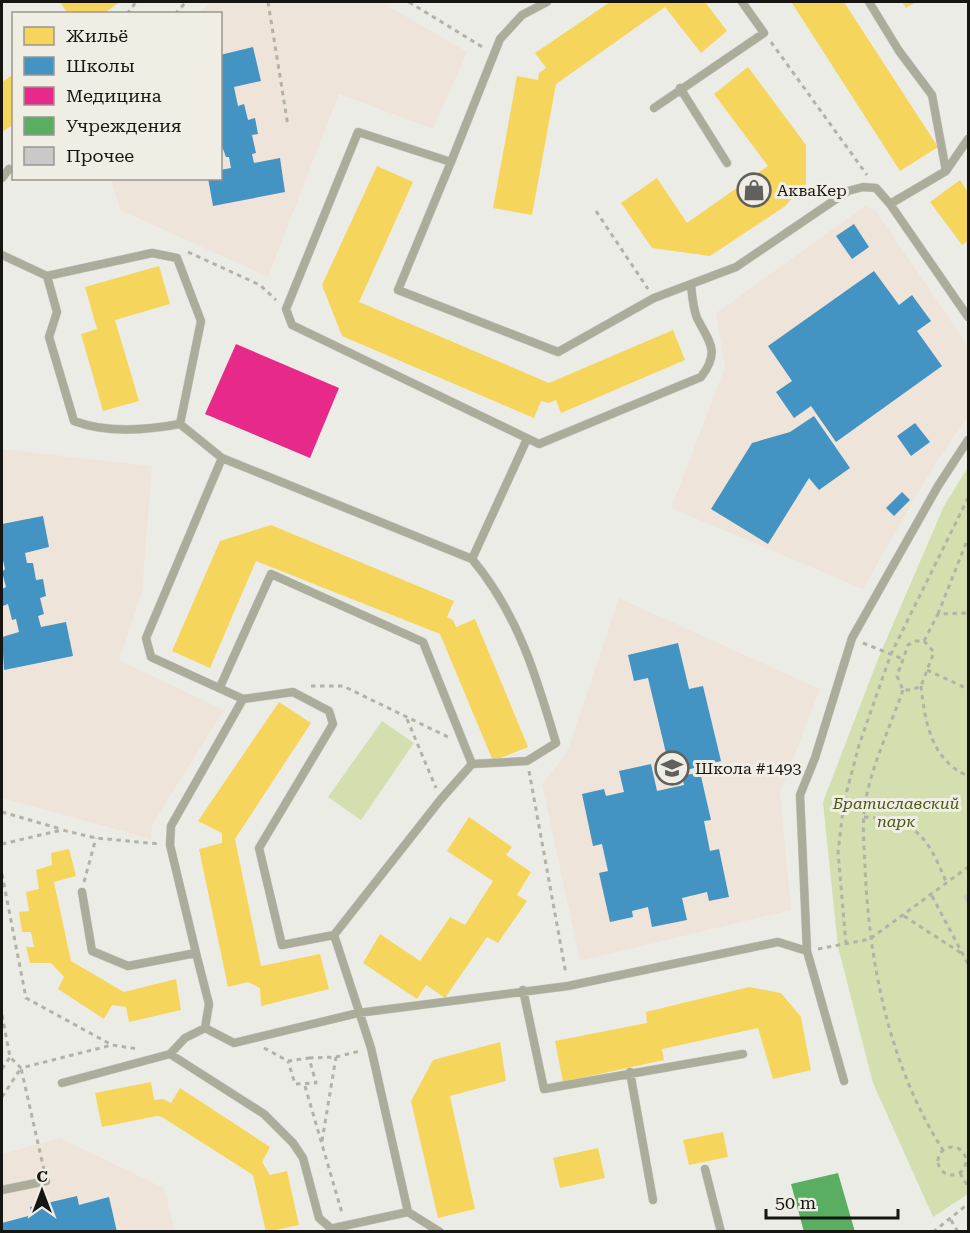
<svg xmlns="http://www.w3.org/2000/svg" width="970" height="1233" viewBox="0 0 970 1233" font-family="'Roboto Serif',serif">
  <rect width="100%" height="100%" fill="#ecece7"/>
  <path fill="#efe4da" d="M211 2H381L467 52 433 129 339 94 268 277 120 210 111 179 220 178V14L199 13Z
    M865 206 876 211 968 346V416L930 472 863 589 671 508 725 367 716 313Z
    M2 449 152 466 142 592 119 660 224 710 152 825 151 839 2 798Z
    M619 598 820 689 780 793 791 910 580 961 542 784 567 752Z
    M60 1138 164 1188 175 1231 2 1232V1154Z"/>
  <path fill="#d3dfae" d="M968 467V1194L933 1217 873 1083 838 947 823 802 878 659 944 506Z
    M382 721 414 743 361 820 328 797Z"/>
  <path fill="#f6d55c" d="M60 2H120L103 14H68Z
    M610 2H705L727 31 701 53 665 7 556 84 532 215 493 208 517 76 538 80 539 73 546 68 535 53Z
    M794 2H844L938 147 900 171 792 3Z
    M902 2H916L906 8Z
    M748 67 806 145V184L784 207 710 256 652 248 621 203 657 178 687 223 768 166 714 94Z
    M14 74V124L2 132V82Z
    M377 166 413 182 359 302 549 383 673 330 685 360 561 413 556 400 549 403 541 401 534 418 342 336 322 285Z
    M960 180 968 192V241L962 245 930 202Z
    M159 266 170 304 115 320 139 401 103 411 81 334 97 329 85 287Z
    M271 525 454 601 447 617 453 620 456 627 475 619 528 747 493 761 440 634 256 561 210 668 172 651 220 541Z
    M279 702 311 723 235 839 261 966 320 954 329 989 261 1006 260 988 248 982 228 987 199 849 222 843V833L198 821Z
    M469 817 512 847 506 855 531 872 517 895 527 901 498 943 487 937 445 998 426 985 417 999 363 963 380 934 420 961 450 917 465 925 493 881 447 851Z
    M69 849 76 876 54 882 71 961 124 992 176 979 181 1010 129 1022 126 1007 112 1005 104 1019 58 989 64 977 51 963H30L26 947H34L31 932H22L19 912 29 911 26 892 39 889 36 870 52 865 51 853Z
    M749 987 781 993 801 1017 811 1070 773 1079 758 1028 662 1049 664 1060 563 1082 555 1041 647 1023 646 1012Z
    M500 1042 506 1081 450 1096 475 1209 438 1218 411 1101 433 1060Z
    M151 1082 154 1100 163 1099 171 1103 180 1088 270 1147 262 1162 270 1175 287 1171 299 1225 266 1232 253 1175 162 1117 157 1116 102 1127 95 1093Z
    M723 1132 728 1157 689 1165 683 1140Z
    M598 1148 605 1178 560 1188 553 1158Z"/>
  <path fill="#4393c3" d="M253 47 261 81 234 87 238 106 244 104 248 120 255 118 258 134 252 135 256 153 252 154 254 163 280 158 285 192 213 206 208 178H220V170L231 168 229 157H226L220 141V55Z
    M854 224 869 247 852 259 836 236Z
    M874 271 899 305 912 295 931 321 917 331 942 366 836 442 811 406 794 418 776 392 792 381 768 346Z
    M814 416 850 468 819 490 809 478 768 544 711 509 752 443 790 432Z
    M915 423 930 442 911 456 897 436Z
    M902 492 910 500 894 516 886 508Z
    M43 516 49 547 25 553 27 563H33L36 580 43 579 46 596 40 598 44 614 38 616 41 627 66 622 73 656 4 670 2 637 19 632 16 619 12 620 8 604 3 606 2 600V589L6 587 2 572 5 569 2 556V524Z
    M678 643 689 689 703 686 721 761 671 774 648 678 634 681 628 655Z
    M651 764 657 791 684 785 682 776 700 772 711 820 704 821 710 851 719 849 729 897 709 901 707 892 682 898 687 920 652 927 648 907 632 911 633 917 610 922 599 873 608 871 602 844 593 846 582 794 604 789 606 796 624 792 619 771Z
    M77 1196 79 1205 109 1197 117 1232H3L2 1223 32 1215 30 1207Z"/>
  <path fill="#e7298a" d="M236 344 339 388 310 458 205 414Z"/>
  <path fill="#5aae61" d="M838 1173 855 1232H804L791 1184Z"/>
  <path fill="#cbc9c7" d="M968 893V906L963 896Z"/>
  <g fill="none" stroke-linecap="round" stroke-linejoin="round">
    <defs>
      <path id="service" d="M547 2 522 15 500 39 451 162 358 132 286 309 292 325 539 444 701 377C721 351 709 342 697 318 693 308 692 295 691 285
        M869 2 899 51 932 95 946 171 890 204
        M680 88 727 163
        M654 108 764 33 742 2
        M451 162 398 290 558 352 654 298 736 267 848 191 863 187 876 188 890 204 968 317
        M946 171 968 139
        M2 178 9 169
        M2 255 47 276 57 312 49 337 74 421C105 433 147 430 180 424L222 458 146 638 151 657 243 699 171 826 170 845 196 953
        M47 276 152 253 177 258 201 321 180 424
        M222 458 472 559C518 614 536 675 556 743L527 761 472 764
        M472 559 527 439
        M220 687 271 574 423 642 472 764 441 799 334 935 371 1048 408 1212
        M243 699 293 692 329 711 333 724 259 848 282 945 334 935
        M82 892 92 951 128 966 196 953 209 1004 205 1028 185 1038 170 1054
        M523 990 544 1089 743 1054
        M205 1028 234 1043 358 1013 568 986 778 942 807 951
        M630 1072 653 1200
        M844 1081 807 951 800 795 815 758 852 638 938 486 968 440
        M62 1083 170 1054 264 1114 293 1143 303 1158 319 1218 335 1232
        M705 1169 721 1232
        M2 1190 46 1181
        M334 1228 408 1212 440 1232"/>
    </defs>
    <use href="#service" stroke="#c9c9c6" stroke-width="9"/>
    <path stroke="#b2b2a7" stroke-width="3" stroke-dasharray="4.5 4.5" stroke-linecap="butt" d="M268 2 288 126
      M409 2 484 48
      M127 14 136 2
      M175 14 186 2
      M771 42 867 175
      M596 211 648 289
      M188 252 260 285 276 300
      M938 614 968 538
      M915 641H924L934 652 921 686 912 690H903L897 676 908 645Z
      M924 641 938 614 968 613
      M863 643 903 659
      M927 670 968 689
      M311 686H343L448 737
      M921 686C925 722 931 760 968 776
      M903 690C890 727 872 765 865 803 862 824 864 846 865 867 869 964 890 1068 943 1150
      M407 719 436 788
      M529 771 566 974
      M2 812 61 829
      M864 817C918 820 927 836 947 884
      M2 844 62 830 96 838 159 844
      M2 874 26 998 112 1045
      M84 882 96 838
      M932 896 968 964
      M904 916 961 953
      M846 944 838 852 844 802 859 745 891 654 968 498
      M818 949 870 939 968 867
      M2 1015 10 1057 21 1068 112 1045 138 1049
      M264 1048 288 1061 309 1058 316 1083 295 1084 288 1061
      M309 1058 336 1057 360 1051
      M2 1069 10 1057
      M305 1086 342 1213
      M2 1097 21 1068 44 1170
      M322 1141 336 1057
      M938 1161a14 14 0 1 1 28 0a14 14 0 1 1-28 0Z
      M960 1173 968 1187
      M951 1220 958 1232
      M933 1232 968 1204"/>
    <use href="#service" stroke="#abac9a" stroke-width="8"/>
  </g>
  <defs>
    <symbol id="shop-ring" viewBox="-11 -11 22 22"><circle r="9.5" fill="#efede4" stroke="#61605d" stroke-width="1.5"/><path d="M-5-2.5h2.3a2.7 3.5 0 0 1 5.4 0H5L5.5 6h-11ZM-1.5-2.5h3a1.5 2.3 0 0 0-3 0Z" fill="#61605d"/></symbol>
    <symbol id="school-ring" viewBox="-11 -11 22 22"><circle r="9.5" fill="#efede4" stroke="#61605d" stroke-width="1.5"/><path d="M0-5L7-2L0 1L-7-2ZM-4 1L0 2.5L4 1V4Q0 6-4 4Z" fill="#61605d"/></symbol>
  </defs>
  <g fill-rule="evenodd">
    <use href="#shop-ring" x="735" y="171" width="38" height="38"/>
    <use href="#school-ring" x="653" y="749" width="38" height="38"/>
  </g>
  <g text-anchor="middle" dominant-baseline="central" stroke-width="6" stroke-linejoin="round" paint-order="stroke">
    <g font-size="16" fill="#161512" stroke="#efede4" text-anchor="start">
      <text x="777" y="190">АкваКер</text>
      <text x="695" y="768">Школа #1493</text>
    </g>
    <g font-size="16" font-style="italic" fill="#4a5814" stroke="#efede4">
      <text x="896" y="803">Братиславский<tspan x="896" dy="18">парк</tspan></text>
    </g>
  </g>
  <rect width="970" height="1233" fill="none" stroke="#161512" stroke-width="6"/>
  <rect x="12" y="12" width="210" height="168" fill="#efede4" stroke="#989790" stroke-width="1.5"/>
  <rect x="24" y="27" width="30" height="18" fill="#f6d55c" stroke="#989790" stroke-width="1.5"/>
  <text x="66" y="42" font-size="18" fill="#161512">Жильё</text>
  <rect x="24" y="57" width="30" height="18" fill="#4393c3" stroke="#989790" stroke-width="1.5"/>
  <text x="66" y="72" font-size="18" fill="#161512">Школы</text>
  <rect x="24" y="87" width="30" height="18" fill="#e7298a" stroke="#989790" stroke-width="1.5"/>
  <text x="66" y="102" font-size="18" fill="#161512">Медицина</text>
  <rect x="24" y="117" width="30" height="18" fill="#5aae61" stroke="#989790" stroke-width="1.5"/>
  <text x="66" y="132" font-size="18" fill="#161512">Учреждения</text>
  <rect x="24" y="147" width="30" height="18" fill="#cbc9c7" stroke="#989790" stroke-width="1.5"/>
  <text x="66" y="162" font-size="18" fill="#161512">Прочее</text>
  <g transform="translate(42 1191)" stroke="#efede4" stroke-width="4.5" paint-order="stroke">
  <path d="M0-4.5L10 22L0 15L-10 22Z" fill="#161512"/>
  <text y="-9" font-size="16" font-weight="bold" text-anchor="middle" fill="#161512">С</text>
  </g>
  <path d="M766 1209v9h132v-9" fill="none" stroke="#161512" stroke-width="3"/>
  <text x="775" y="1209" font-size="18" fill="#161512" stroke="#efede4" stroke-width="4.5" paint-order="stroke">50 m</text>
</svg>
